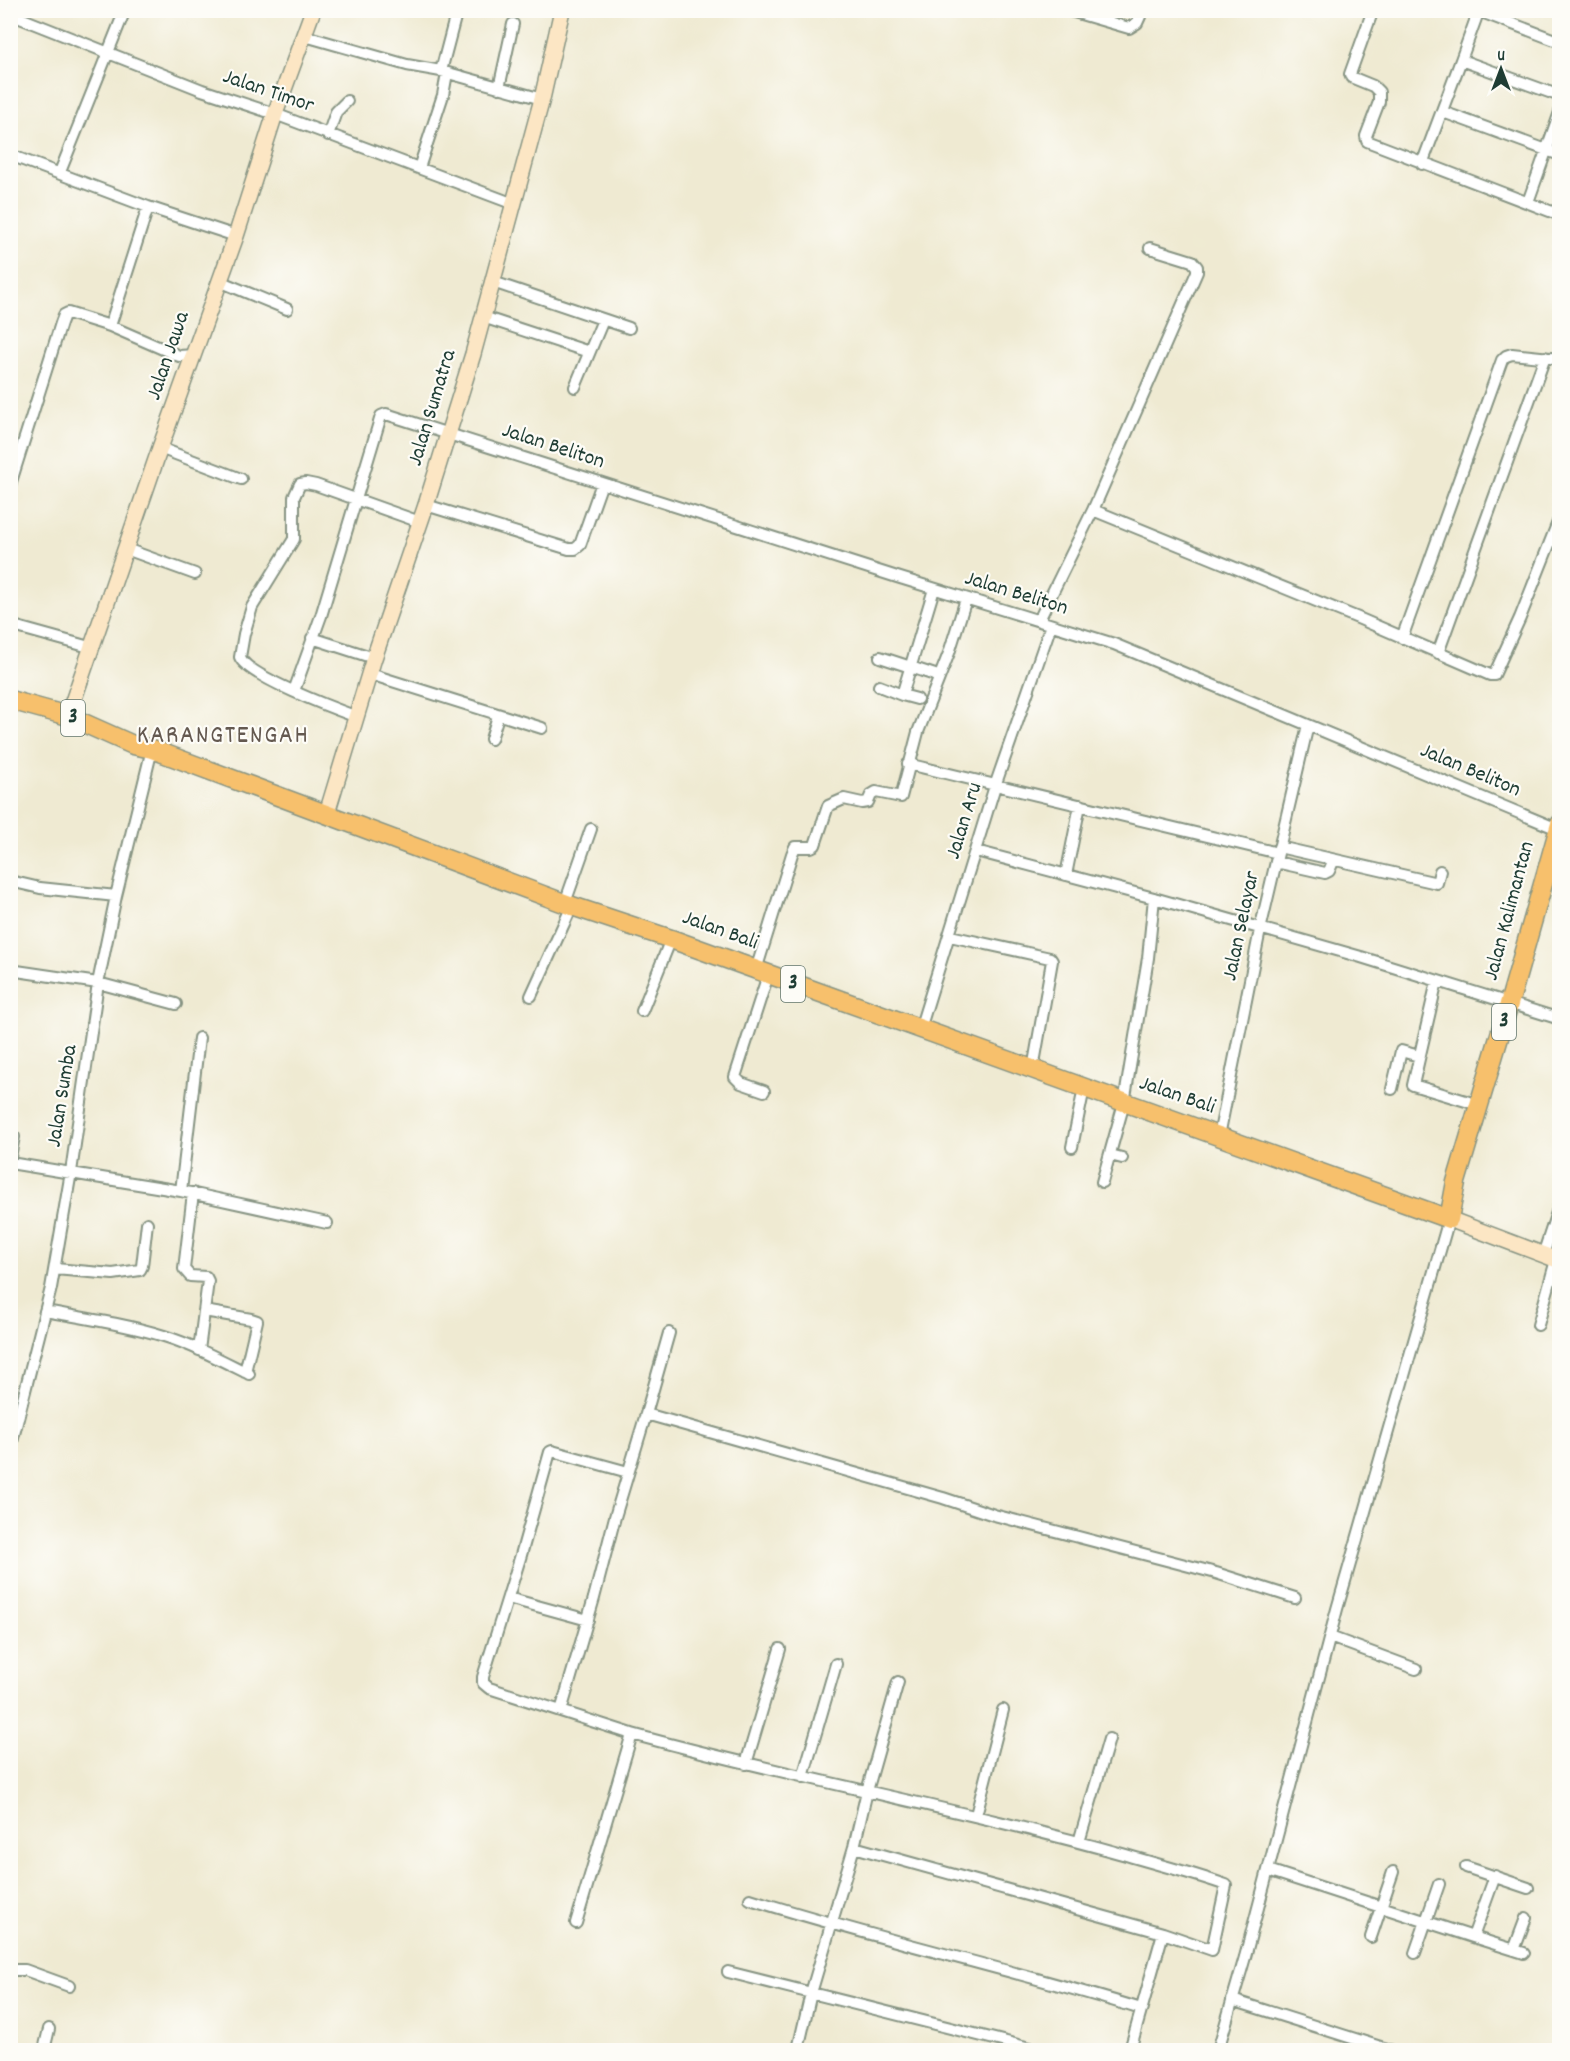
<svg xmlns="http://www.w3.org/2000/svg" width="1570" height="2061" viewBox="0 0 1570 2061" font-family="Dekko,sans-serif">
  <rect width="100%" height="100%" fill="#fdfcf7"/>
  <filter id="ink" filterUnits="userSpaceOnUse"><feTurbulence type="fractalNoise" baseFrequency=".0167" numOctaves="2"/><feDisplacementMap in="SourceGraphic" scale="12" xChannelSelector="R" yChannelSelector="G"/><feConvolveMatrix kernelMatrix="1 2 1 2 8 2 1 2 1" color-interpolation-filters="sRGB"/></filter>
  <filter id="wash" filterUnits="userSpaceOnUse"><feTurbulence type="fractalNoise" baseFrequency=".008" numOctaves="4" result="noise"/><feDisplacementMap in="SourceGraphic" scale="24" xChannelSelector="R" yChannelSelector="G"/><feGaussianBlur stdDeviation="1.35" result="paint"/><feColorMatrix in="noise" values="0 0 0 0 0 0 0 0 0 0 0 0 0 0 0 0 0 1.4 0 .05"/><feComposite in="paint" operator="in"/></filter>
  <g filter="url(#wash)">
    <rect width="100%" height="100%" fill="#efead2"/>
  </g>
  <g filter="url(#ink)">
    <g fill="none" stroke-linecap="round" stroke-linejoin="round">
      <defs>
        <path id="street" d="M1067 10 1129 28 1137 23 1143 10
          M1373 10 1350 74 1351 77 1373 86 1379 92V102L1366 136 1367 141 1560 215
          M1479 11 1560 42
          M10 14 202 90 275 114 514 204
          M305 36 407 65 441 71 542 99
          M1461 60 1479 10
          M441 71 457 10
          M499 88 513 24
          M1443 112 1560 155
          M328 135 336 112 347 101
          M10 155 148 207 236 236
          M1422 164 1461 60 1560 96
          M419 168 443 95 447 73
          M60 172 125 10
          M1528 202 1560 112
          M219 281 287 309
          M493 282 629 328
          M483 317 589 352
          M110 326 148 207
          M575 387 603 320
          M160 448 241 479
          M10 485 61 323 64 315 68 313 110 326 179 356 194 355
          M426 505 569 549H575L580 545 602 483
          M1093 510 1197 272V267L1192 261 1150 248
          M126 549 195 574
          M1039 620 1093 510 1358 618 1490 675H1494L1520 618 1560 517
          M10 625 93 648
          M312 638 374 658
          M1402 638 1502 360 1506 356 1512 354 1560 359
          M1438 653 1545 357
          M880 657 935 675
          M370 674 542 728
          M879 686 902 695 934 589
          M294 691 321 616 381 416 386 414 897 577 1114 644 1560 830
          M902 695 917 699
          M357 717C335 709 247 676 240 657L244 634 252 607 294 539V497L300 484 306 483 316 485 420 522
          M491 739 498 716
          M908 764 1278 853
          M1279 847 1437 883 1440 871
          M976 851 1154 898 1361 957 1560 1019
          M1276 862 1325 873 1329 871 1332 864
          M1066 875 1080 805
          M10 881 40 888 116 896
          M565 903 591 829
          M950 936 1050 958 1052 961 1033 1069
          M10 970 98 983 176 1004
          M756 970 792 854 795 847H811L815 845 828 806 844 799 862 803 868 802 871 795 876 792 901 797 918 732 949 653 966 599
          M1437 981 1413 1085 1479 1105
          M531 996 572 906
          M642 1011 671 939
          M920 1029 995 786 1051 625
          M1392 1089 1401 1051 1419 1056
          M764 1091 741 1083 735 1077 768 975
          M1219 1136 1260 930 1308 725
          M1072 1147 1084 1088
          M1110 1155 1122 1158
          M10 1157 14 1137
          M10 1163 181 1191 327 1223
          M1102 1182 1124 1103 1148 958 1154 898
          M181 1191 199 1038
          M193 1193 184 1269 190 1276 206 1277 208 1281 199 1350
          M1543 1255 1560 1203
          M55 1269 113 1274 140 1270 142 1266 147 1223
          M45 1311C84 1318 125 1324 164 1336 193 1345 221 1360 249 1374
          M204 1311 251 1319 257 1321 245 1372
          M1538 1325 1556 1260
          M646 1414 669 1333
          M10 1450 51 1288 71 1172 98 983 116 896 152 749
          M628 1472 552 1451 550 1452 521 1555 483 1677V1683L489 1688 632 1734
          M508 1598 588 1620
          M1330 1637 1416 1669
          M561 1711 594 1598 615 1517 646 1414 943 1498 994 1515 1216 1573 1295 1598
          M746 1764 780 1649
          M803 1777 836 1664
          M976 1815 1003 1710
          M1079 1842 1109 1739
          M1466 1867 1528 1888
          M1268 1870 1473 1937 1495 1876
          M750 1899C879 1940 1012 1969 1141 2009
          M576 1923 632 1734C796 1779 963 1809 1126 1855 1159 1865 1193 1873 1226 1885L1212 1950 1163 1933 854 1847
          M1371 1937 1393 1872
          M1473 1937 1524 1953
          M1514 1950 1526 1918
          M1415 1953 1439 1884
          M10 1970H25L69 1986
          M728 1972 1038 2050
          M1232 2000 1390 2050
          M44 2050 49 2029
          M799 2050V2045L811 1993 854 1847 867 1791 898 1682
          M1130 2050 1163 1933
          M1218 2050 1245 1957 1337 1609 1449 1219"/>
        <path id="secondary" d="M68 716 160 448 236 236 275 114 313 10
          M327 813 374 658 426 505 473 354 542 99 562 10
          M1449 1219 1560 1261"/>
        <path id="highway" d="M10 700 68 716 133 745 152 749 572 906 671 939 1449 1219 1456 1182 1509 1004 1560 824"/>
      </defs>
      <use href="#street" stroke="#879483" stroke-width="14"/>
      <use href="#secondary" stroke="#879483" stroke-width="18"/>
      <use href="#highway" stroke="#879483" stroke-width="21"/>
      <use href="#street" stroke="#fff" stroke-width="10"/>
      <use href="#secondary" stroke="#fce6c4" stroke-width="15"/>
      <use href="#highway" stroke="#f7c06c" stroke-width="18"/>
    </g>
  </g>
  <g text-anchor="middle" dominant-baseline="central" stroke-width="4.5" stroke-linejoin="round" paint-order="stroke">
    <g fill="#fdfcf7" stroke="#62766e" stroke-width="1.5">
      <rect x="61" y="700" width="24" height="36" rx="4.5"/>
      <rect x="781" y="966" width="24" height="36" rx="4.5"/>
      <rect x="1492" y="1004" width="24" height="36" rx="4.5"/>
    </g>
    <g font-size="21" font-weight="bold" fill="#1f3d34">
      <text x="73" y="718">3</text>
      <text x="793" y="984">3</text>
      <text x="1504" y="1022">3</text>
    </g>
    <g font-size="22" fill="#1f3d34" stroke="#fdfcf7">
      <text transform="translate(268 92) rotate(19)">Jalan Timor</text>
      <text transform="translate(169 356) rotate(-71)">Jalan Jawa</text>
      <text transform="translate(433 408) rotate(-73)">Jalan Sumatra</text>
      <text transform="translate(553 447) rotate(18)">Jalan Beliton</text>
      <text transform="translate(1016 594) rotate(17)">Jalan Beliton</text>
      <text transform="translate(1470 771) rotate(23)">Jalan Beliton</text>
      <text transform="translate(965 821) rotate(-73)">Jalan Aru</text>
      <text transform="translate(1510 911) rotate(-75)">Jalan Kalimantan</text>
      <text transform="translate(1242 926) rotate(-78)">Jalan Selayar</text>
      <text transform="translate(720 931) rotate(20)">Jalan Bali</text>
      <text transform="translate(63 1096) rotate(-81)">Jalan Sumba</text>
      <text transform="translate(1177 1096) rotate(19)">Jalan Bali</text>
    </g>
    <g font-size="26" letter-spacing="1.5" fill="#645950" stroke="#fdfcf7">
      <text x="223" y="736">KARANGTENGAH</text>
    </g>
  </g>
  <rect width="1570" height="2061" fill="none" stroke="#fdfcf7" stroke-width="36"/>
  <g transform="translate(1501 69)" stroke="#fdfcf7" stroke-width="4.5" paint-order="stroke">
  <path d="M0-4.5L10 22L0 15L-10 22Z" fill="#1f3d34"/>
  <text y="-9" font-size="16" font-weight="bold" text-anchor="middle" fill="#1f3d34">U</text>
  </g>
</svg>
